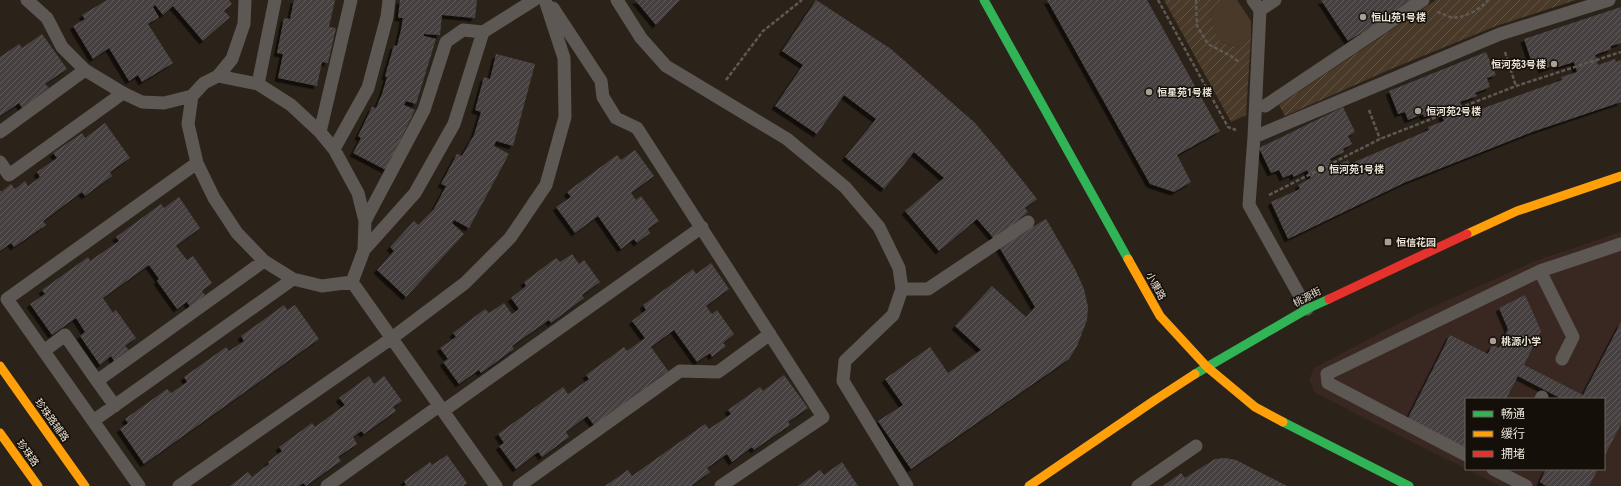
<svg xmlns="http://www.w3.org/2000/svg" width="1621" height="486" viewBox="0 0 1621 486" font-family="'Roboto Condensed','Noto Sans SC',sans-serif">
  <defs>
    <pattern id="garden-furrows" width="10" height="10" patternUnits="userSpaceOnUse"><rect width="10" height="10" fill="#483928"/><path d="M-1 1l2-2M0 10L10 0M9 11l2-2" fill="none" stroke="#635646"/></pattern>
    <pattern id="building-hatch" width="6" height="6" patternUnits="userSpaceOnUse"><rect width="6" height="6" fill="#464141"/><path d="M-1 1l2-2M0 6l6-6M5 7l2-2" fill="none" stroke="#615c5c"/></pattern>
    <filter id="shadow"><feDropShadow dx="-3.5" dy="3.5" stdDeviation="0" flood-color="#0009"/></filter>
  </defs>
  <rect width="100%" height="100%" fill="#2b231a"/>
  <path fill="#392821" d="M1621 232V486H1500L1466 469H1604V399H1466V469L1315 393 1309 380 1314 368 1415 315 1535 261Z"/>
  <path fill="#483928" d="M1221 0H1237L1251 21V37L1241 47 1229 45 1219 40C1213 24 1205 12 1221 0Z"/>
  <path fill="url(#garden-furrows)" d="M1164 0H1221C1205 12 1213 24 1219 40L1229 45 1241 47 1251 37 1246 115 1231 122Z
    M1436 0H1576L1496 26 1391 69 1285 116 1279 105Z"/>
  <path fill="url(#building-hatch)" filter="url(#shadow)" d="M107 0H229L232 4 224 11 230 17 203 41 173 6 163 15 155 5 153 7 159 17 148 24 173 63 142 82 138 75 129 81 109 48 93 59 73 26 85 19 82 15Z
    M294 0H335L329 27 336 28 328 63 322 62 317 86 278 78 283 54 277 53 284 18 290 19Z
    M400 0H477L475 18 442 15 440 35 424 34V36L436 39 416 104 406 101 404 105 415 110 386 170 353 153 361 138 358 136 372 107 376 108 382 94 387 77 385 76 394 45 397 46 401 30 403 18H398Z
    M635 0H680L656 25Z
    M816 0 891 49 975 123 1002 155 1037 199 1025 208 1028 212 995 240 977 219 939 251 905 211 944 178 914 152 884 189 845 157 876 119 844 95 817 134 775 106 803 65 782 51Z
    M1047 0H1147L1220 131 1177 155 1191 182 1174 192 1150 184Z
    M1321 0H1418L1363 37 1361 33 1348 41Z
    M1621 7V43L1611 46V49L1595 55 1598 65 1615 59 1616 62 1621 60V102L1532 132 1406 182 1288 239 1271 202 1300 189 1298 185 1311 178 1307 170 1294 177 1292 174 1283 178 1279 170 1271 173 1259 148 1343 107 1355 132 1348 136 1352 144 1343 149 1344 152 1330 159 1334 167 1348 160 1350 164 1429 130 1428 127 1444 121 1440 111 1424 117 1423 114 1408 120 1405 112 1398 114 1389 91 1486 52 1496 75 1487 78 1490 87 1475 93 1477 96 1460 102 1465 112 1480 106 1481 109 1562 80 1561 77 1577 72 1574 62 1558 67 1557 64 1542 70 1539 60 1532 63 1524 39Z
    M42 34 67 69 45 84 49 88 22 108 19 103 0 116V57L19 44 22 48Z
    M496 54 535 64 513 146 496 141 494 146 509 154 469 228 454 220 452 223 464 234 406 297 377 270 394 251 390 247 414 221 418 225 434 209 446 186 441 184 457 154 462 156 474 135 481 112 475 110 484 77 490 79Z
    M105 123 130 158 110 172 112 176 85 196 82 192 43 221 46 225 14 247 11 243 0 251V190L1 192 11 184 15 189 25 181 28 186 40 177 37 172 57 158 53 153 82 133 85 138Z
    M635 150 654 176 631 193 636 200 641 196 659 221 648 229 650 233 637 243 634 239 621 249 598 216 575 233 556 207 571 197 567 192 617 155 621 160Z
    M179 197 200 228 176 246 187 260 193 256 212 283 202 291 205 295 190 307 187 302 177 309 157 281 159 279 149 265 103 298 113 313 116 310 136 338 125 346 129 350 114 361 111 356 100 365 80 336 85 332 76 318 52 335 30 304 45 294 42 290 88 257 90 261 119 241 116 237 161 204 164 208Z
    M1046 219 1075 269 1084 289 1088 307 1087 320 1077 346 1069 359 911 469 878 421 903 405 885 379 930 347 948 373 981 350 955 326 992 286 1026 317 1035 307 999 247Z
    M572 254 579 264 584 260 600 282 582 295 584 298 551 323 549 320 512 346 514 349 481 373 479 370 459 384 443 362 448 359 440 348 456 337 453 333 485 309 489 313 504 303 512 314 519 309 511 298 526 286 524 282 556 258 560 262Z
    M711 263 729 289 706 306 712 314 717 310 734 334 723 343 726 346 712 357 710 353 697 362 674 330 651 347 668 371 594 425 587 416 566 432 569 437 542 457 538 452 516 469 499 446 504 443 498 434 563 387 568 394 589 379 586 375 624 347 627 351 645 338 632 321 646 310 643 305 693 269 696 274Z
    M1525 295 1541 331 1524 365 1583 395 1621 322V424L1604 457V399H1562L1518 376 1506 399H1466V449L1407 420 1450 335 1488 354 1492 345 1499 348 1508 329 1499 308Z
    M284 305 287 310 295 305 319 339 144 464 120 429 128 423 125 419 167 389 171 393 187 382 184 377 226 347 229 351 244 341 241 336Z
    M784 375 808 408 788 422 790 425 754 450 752 447 732 462 727 454 707 468 710 472 691 486H605L628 470 632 476 705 424 709 429 731 414 728 410 760 387 763 391Z
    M369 376 374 384 384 376 402 401 393 407 396 411 364 434 361 431 353 437 357 444 338 457 341 461 306 486 303 483 299 486H230L248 472 252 477 269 464 268 462 282 451 279 447 312 423 315 427 345 405 339 398Z
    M447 455 467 483 463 486H404L406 485 404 481 430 462 432 465Z
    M1225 458 1236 460 1287 486H1163L1181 473 1185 478 1215 459Z
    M842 462 858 486H798L820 470 824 475Z
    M1546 469H1598L1589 486H1546L1540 482Z"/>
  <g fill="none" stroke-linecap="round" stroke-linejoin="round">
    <path stroke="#5f5953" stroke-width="2.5" stroke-dasharray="4 2" stroke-linecap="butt" d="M1158 0 1228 127 1236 130
      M1196 0 1197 26 1208 44 1231 56 1239 62
      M1437 12C1442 13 1446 16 1450 17 1462 20 1481 9 1488 0
      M1505 52 1516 86
      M726 80 763 31 802 0
      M1369 110 1380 139
      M1269 195 1380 139 1516 86 1621 52"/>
    <path stroke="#5d5853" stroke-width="13" d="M27 0 47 18 62 47 85 70 123 93 142 102 164 103 192 96 204 83 218 76 232 59 244 24 245 0
      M617 0 641 38 666 66 787 139 845 187 879 227 899 268 902 289 893 315 845 361 843 381 907 486
      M1253 0 1260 10 1254 137 1249 205 1307 309
      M553 8 601 81 603 97 616 118 637 128 823 417 721 486
      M1260 10 1275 0
      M258 84 275 0
      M192 96 188 124 197 163 214 198 237 233 264 261 293 279 322 286 352 282 364 250 365 221 358 193 334 149 320 132 291 105 258 84 218 76
      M1265 106 1423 0
      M0 132 85 70
      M320 132 351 0
      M1254 137 1500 34 1609 0
      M334 149 368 88 387 17 389 0
      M0 162 9 175 123 93
      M365 221 424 110 446 42 463 30 483 32
      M364 250 415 193 454 124 483 32 534 0
      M1540 271 1573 337 1562 359
      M352 282 496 486
      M902 289H928L1028 222
      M44 351 65 335 97 381
      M1541 399 1542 397
      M115 406 97 381 264 261
      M443 411 702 227
      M93 421 293 279
      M1466 455 1328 383 1327 374 1540 271 1621 244
      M1493 469 1526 486
      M139 486 7 299 197 163
      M179 486 392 338 465 283 510 238 546 185 565 117 564 58 545 0
      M327 486 439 406
      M519 486 680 371 718 372 770 334
      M1138 486 1196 446"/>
    <path stroke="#30b455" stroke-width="9" d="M984 0 1128 259
      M1195 374 1307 309 1329 299
      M1283 422 1409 486"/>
    <path stroke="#ff9f0a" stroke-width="9" d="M1467 234 1517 211 1621 176
      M1128 259 1160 316 1207 367 1255 407 1283 422
      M0 366 85 486
      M0 433 38 486
      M1029 486 1155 400 1195 374"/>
    <path stroke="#e5322d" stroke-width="9" d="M1329 299 1467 234"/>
  </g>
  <g fill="#a8a096" stroke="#140f08" stroke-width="1.5">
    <circle cx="1363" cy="17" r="4"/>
    <circle cx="1554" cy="64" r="4"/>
    <circle cx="1149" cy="92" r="4"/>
    <circle cx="1418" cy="111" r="4"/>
    <circle cx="1321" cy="169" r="4"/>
    <rect x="1384" y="238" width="8" height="8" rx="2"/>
    <circle cx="1493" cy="341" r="4"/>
  </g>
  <g text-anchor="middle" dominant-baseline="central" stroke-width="3" stroke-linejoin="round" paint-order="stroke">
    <g font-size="10" font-weight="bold" fill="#ebe3d8" stroke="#140f08" text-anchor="start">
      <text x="1371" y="17">恒山苑1号楼</text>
      <text x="1546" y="64" text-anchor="end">恒河苑3号楼</text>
      <text x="1157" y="92">恒星苑1号楼</text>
      <text x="1426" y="111">恒河苑2号楼</text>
      <text x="1329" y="169">恒河苑1号楼</text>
      <text x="1396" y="242">恒信花园</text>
      <text x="1501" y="341">桃源小学</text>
    </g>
    <g font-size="10" fill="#ebe3d8" stroke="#140f08">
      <text transform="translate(1156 286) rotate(61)">小康路</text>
      <text transform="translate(1307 297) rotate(-27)">桃源街</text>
      <text transform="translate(52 420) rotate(54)">珍珠路辅路</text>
      <text transform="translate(28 453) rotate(54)">珍珠路</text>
    </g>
  </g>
  <rect x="1465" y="398" width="140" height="72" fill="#140f08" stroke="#6a645b"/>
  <rect x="1473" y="411" width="20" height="6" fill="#30b455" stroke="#6a645b"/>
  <text x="1501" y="418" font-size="12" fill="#ebe3d8">畅通</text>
  <rect x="1473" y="431" width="20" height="6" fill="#ff9f0a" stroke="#6a645b"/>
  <text x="1501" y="438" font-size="12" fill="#ebe3d8">缓行</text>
  <rect x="1473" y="451" width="20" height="6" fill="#e5322d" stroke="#6a645b"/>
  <text x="1501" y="458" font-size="12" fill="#ebe3d8">拥堵</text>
</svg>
